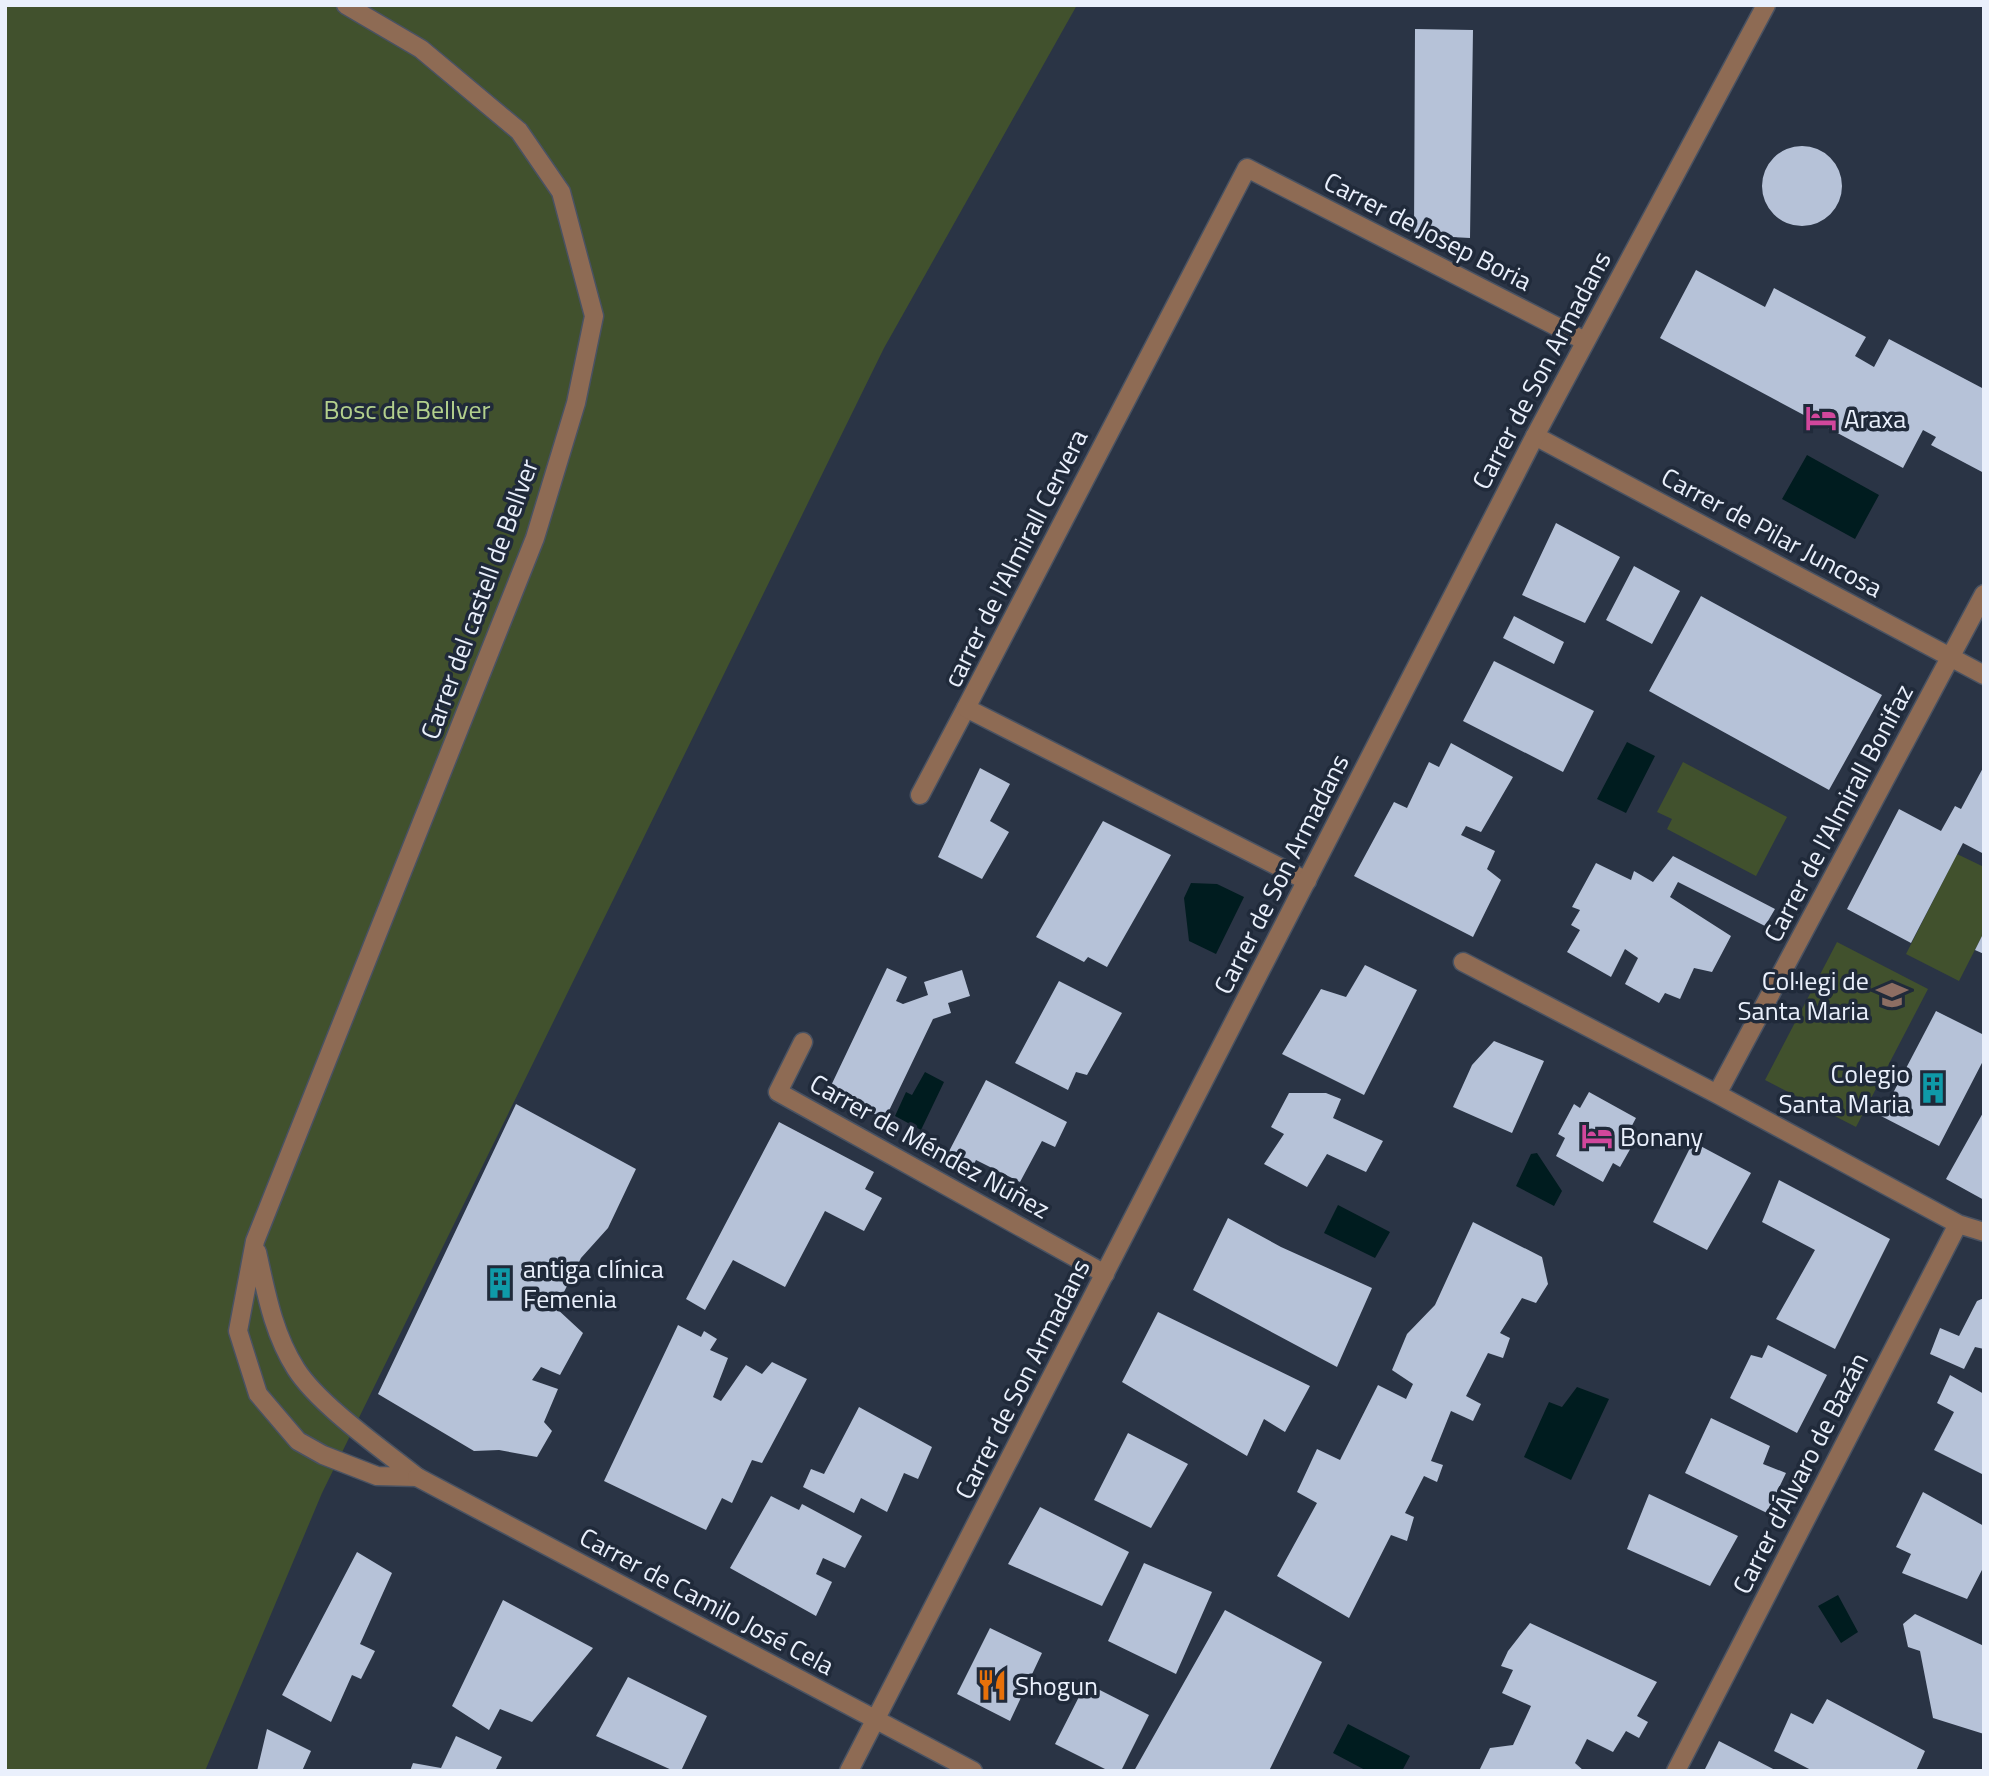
<svg xmlns="http://www.w3.org/2000/svg" width="1989" height="1776" viewBox="0 0 1989 1776" font-family="'Titillium Web',sans-serif">
  <rect width="100%" height="100%" fill="#2a3445"/>
  <path fill="#41512d" d="M5 5H1077L884 348 322 1493 205 1771H5Z
    M1683 762 1787 817 1756 876 1667 829 1672 819 1657 812Z
    M1957 854 1984 867V932L1959 981 1906 954Z
    M1837 942 1928 989 1856 1127 1765 1080Z"/>
  <path fill="#001c1f" d="M1807 455 1879 495 1855 539 1782 499Z
    M1627 742 1655 756 1626 813 1597 799Z
    M1191 883 1217 884 1244 897 1216 954 1189 941 1184 898Z
    M925 1072 944 1082 921 1130 895 1116 906 1092 912 1095Z
    M1537 1153 1562 1191 1554 1206 1516 1186 1531 1154Z
    M1338 1205 1390 1232 1375 1258 1324 1233Z
    M1577 1387 1609 1399 1571 1480 1524 1457 1549 1402 1562 1407Z
    M1838 1595 1858 1632 1841 1643 1818 1606Z
    M1348 1724 1410 1756 1402 1771H1367L1333 1753Z"/>
  <path fill="#b6c2d8" d="M1415 29 1473 30 1470 238 1414 235Z
    M1762 186a40 40 0 1 1 80 0a40 40 0 1 1-80 0Z
    M1696 270 1765 307 1774 288 1866 337 1855 356 1874 367 1889 339 1984 389V473L1931 445 1936 437 1923 430 1903 468 1660 338Z
    M1556 523 1620 557 1585 623 1522 595Z
    M1634 566 1680 591 1652 644 1606 620Z
    M1701 596 1882 695 1829 790 1649 691Z
    M1514 616 1564 642 1554 664 1503 638Z
    M1494 661 1594 711 1563 772 1463 721Z
    M1451 743 1513 777 1481 832 1466 826 1461 835 1495 851 1487 869 1501 880 1473 937 1354 876 1394 802 1407 808 1429 762 1439 767Z
    M1984 766V854L1963 843 1911 943 1847 909 1899 809 1941 831 1955 806 1961 809Z
    M980 768 1010 784 990 821 1009 832 982 879 938 857Z
    M1103 821 1171 855 1107 967 1088 957 1084 962 1036 937Z
    M1673 856 1775 909 1765 926 1678 882 1670 897 1731 936 1712 972 1694 968 1680 999 1665 993 1659 1003 1625 984 1638 958 1625 949 1611 977 1567 952 1580 930 1571 925 1580 910 1572 907 1596 863 1631 880 1634 871 1653 882Z
    M1984 932V954L1975 950Z
    M1365 965 1417 990 1364 1095 1282 1054 1321 989 1346 997Z
    M887 968 907 977 896 1001 903 1004 928 995 924 982 962 970 970 996 948 1003 951 1013 933 1019 885 1119 828 1092Z
    M1059 981 1122 1013 1087 1075 1076 1072 1068 1090 1015 1063Z
    M1936 1011 1984 1035V1059L1939 1146 1881 1116Z
    M1494 1041 1544 1061 1512 1133 1453 1107 1472 1065Z
    M986 1080 1067 1122 1055 1147 1042 1141 1020 1182 976 1160 969 1174 944 1161Z
    M1589 1092 1636 1118 1628 1133 1637 1137 1620 1167 1613 1163 1603 1182 1556 1156 1565 1138 1558 1134 1574 1104 1580 1108Z
    M1289 1093H1326L1341 1099 1333 1118 1383 1141 1366 1172 1327 1154 1307 1187 1264 1164 1284 1134 1271 1127Z
    M516 1104 636 1169 608 1228 581 1258 556 1308 583 1333 560 1375 541 1367 532 1380 558 1389 544 1422 552 1431 537 1457 499 1450 474 1451 378 1394Z
    M1984 1111V1200L1946 1179Z
    M779 1122 874 1172 865 1189 882 1198 864 1231 825 1211 785 1287 733 1260 705 1310 686 1299Z
    M1693 1142 1751 1173 1707 1250 1653 1222Z
    M1779 1180 1890 1239 1835 1349 1776 1319 1815 1250 1762 1222Z
    M1228 1218 1281 1247 1372 1288 1337 1367 1193 1290Z
    M1473 1222 1542 1257 1548 1284 1536 1303 1522 1298 1500 1333 1510 1338 1503 1358 1488 1353 1466 1396 1481 1404 1473 1421 1451 1411 1431 1461 1443 1465 1437 1482 1424 1476 1405 1513 1414 1517 1407 1541 1391 1535 1349 1618 1277 1576 1317 1503 1297 1492 1317 1449 1340 1460 1378 1385 1406 1399 1413 1384 1392 1370 1407 1334 1435 1305Z
    M1984 1298V1349L1975 1347 1964 1369 1930 1354 1940 1328 1959 1336 1977 1301Z
    M1158 1312 1310 1386 1285 1432 1264 1419 1247 1456 1122 1382Z
    M678 1325 701 1337 704 1331 717 1339 710 1350 728 1358 713 1397 721 1401 746 1365 762 1374 772 1362 807 1379 762 1463 752 1460 732 1503 722 1498 706 1530 604 1481Z
    M1768 1345 1827 1375 1797 1433 1730 1398 1751 1355 1762 1358Z
    M1950 1375 1984 1394V1475L1934 1450 1954 1412 1937 1403Z
    M859 1407 932 1447 918 1479 904 1473 887 1512 861 1498 854 1513 803 1487 811 1469 824 1474Z
    M1711 1418 1770 1446 1763 1464 1786 1473 1767 1513 1685 1473Z
    M1128 1433 1188 1464 1151 1528 1094 1500Z
    M1923 1492 1984 1526V1566L1967 1599 1902 1573 1911 1554 1896 1547Z
    M1649 1494 1738 1536 1710 1586 1627 1549Z
    M771 1496 799 1510 802 1504 862 1536 845 1568 823 1558 816 1574 832 1582 816 1616 730 1568Z
    M1040 1507 1129 1552 1102 1606 1008 1564Z
    M357 1552 392 1573 360 1644 375 1651 361 1679 352 1675 331 1722 282 1695Z
    M1144 1563 1212 1592 1176 1674 1108 1641Z
    M503 1600 593 1648 532 1722 500 1709 489 1730 452 1706Z
    M1225 1610 1322 1662 1269 1771H1134Z
    M1915 1614 1984 1646V1734L1933 1718 1920 1651 1908 1647 1903 1624Z
    M1530 1623 1657 1682 1637 1716 1648 1722 1639 1738 1626 1731 1613 1752 1587 1739 1575 1763 1584 1771H1479L1490 1748 1513 1745 1531 1706 1502 1693 1513 1670 1501 1666 1508 1651Z
    M990 1628 1042 1653 1010 1721 957 1694Z
    M628 1677 707 1716 681 1771H674L596 1736Z
    M1086 1683 1149 1715 1121 1771H1109L1055 1744Z
    M1827 1699 1925 1751 1916 1771H1813L1774 1751 1791 1713 1813 1724Z
    M267 1729 311 1751 302 1771H257Z
    M456 1736 502 1757 495 1771H410L413 1763 441 1768Z
    M1719 1741 1777 1771H1704Z"/>
  <g fill="none" stroke-linecap="round" stroke-linejoin="round">
    <defs>
      <path id="service" d="M920 795 966 708"/>
      <path id="minor" d="M346 5 421 49 519 131 561 192 594 316 576 403 535 538 255 1241 238 1331 258 1394 298 1441 323 1455 377 1476 417 1477
        M1535 436 1984 675
        M1307 881 966 708 1247 168 1585 341
        M1463 962 1717 1094 1958 1224 1984 1232
        M803 1042 778 1092 1105 1274
        M1717 1094 1984 594
        M257 1252C266 1292 273 1333 296 1369 319 1405 382 1449 417 1477
        M1676 1771 1958 1224"/>
      <path id="tertiary" d="M417 1477 973 1771
        M849 1771 1535 436 1766 5"/>
    </defs>
    <use href="#service" stroke="#495262" stroke-width="21"/>
    <use href="#minor" stroke="#495262" stroke-width="21"/>
    <use href="#tertiary" stroke="#495262" stroke-width="21"/>
    <use href="#service" stroke="#8e6b54" stroke-width="18"/>
    <use href="#minor" stroke="#8e6b54" stroke-width="18"/>
    <use href="#tertiary" stroke="#8e6b54" stroke-width="18"/>
  </g>
  <defs>
    <symbol id="hotel-bare" viewBox="-9 -9 18 18"><path d="M-6-4.5h1.5V1H6V5H4.5V3h-9V5H-6ZM-4 0a1.8 1.8 0 1 1 3.6 0ZM.5 0V-2.5h3Q6-2.5 6 0Z" fill="#d1479c" stroke="#202a3a" stroke-width="2.5" paint-order="stroke"/></symbol>
    <symbol id="school-bare" viewBox="-9 -9 18 18"><path d="M0-5L7-2L0 1L-7-2ZM-4 1L0 2.5L4 1V4Q0 6-4 4Z" fill="#8d6e63" stroke="#202a3a" stroke-width="2.5" paint-order="stroke"/></symbol>
    <symbol id="building-bare" viewBox="-9 -9 18 18"><path d="M-4-6H4V6H1V3H-1V6H-4ZM-2.5-4.3h1.7v1.8h-1.7ZM.8-4.3h1.7v1.8H.8ZM-2.5-1h1.7V.8h-1.7ZM.8-1h1.7V.8H.8Z" fill="#0f9aa8" stroke="#202a3a" stroke-width="2.5" paint-order="stroke"/></symbol>
    <symbol id="restaurant-bare" viewBox="-9 -9 18 18"><path d="M-5-6h1v4h1v-4h1v4h1v-4h1v5L-1.5 .5V6h-2V.5L-5-1ZM5-6V6H3V1.5H1.5Q1.5-4 5-6Z" fill="#e8710a" stroke="#202a3a" stroke-width="2.5" paint-order="stroke"/></symbol>
  </defs>
  <g fill-rule="evenodd">
    <use href="#hotel-bare" x="1799" y="396" width="44" height="44"/>
    <use href="#school-bare" x="1870" y="973" width="44" height="44"/>
    <use href="#building-bare" x="1911" y="1066" width="44" height="44"/>
    <use href="#hotel-bare" x="1575" y="1114" width="44" height="44"/>
    <use href="#building-bare" x="478" y="1261" width="44" height="44"/>
    <use href="#restaurant-bare" x="970" y="1663" width="44" height="44"/>
  </g>
  <g text-anchor="middle" dominant-baseline="central" stroke-width="7" stroke-linejoin="round" paint-order="stroke">
    <g font-size="26" fill="#eaf0fc" stroke="#202a3a">
      <text transform="translate(1428 231) rotate(27)">Carrer de Josep Boria</text>
      <text transform="translate(1541 370) rotate(-62)">Carrer de Son Armadans</text>
      <text transform="translate(1772 532) rotate(28)">Carrer de Pilar Juncosa</text>
      <text transform="translate(1015 558) rotate(-63)">carrer de l'Almirall Cervera</text>
      <text transform="translate(479 599) rotate(-70)">Carrer del castell de Bellver</text>
      <text transform="translate(1838 813) rotate(-62)">Carrer de l'Almirall Bonifaz</text>
      <text transform="translate(1281 874) rotate(-63)">Carrer de Son Armadans</text>
      <text transform="translate(930 1146) rotate(29)">Carrer de Méndez Núñez</text>
      <text transform="translate(1022 1379) rotate(-63)">Carrer de Son Armadans</text>
      <text transform="translate(1800 1473) rotate(-63)">Carrer d'Álvaro de Bazán</text>
      <text transform="translate(707 1601) rotate(28)">Carrer de Camilo José Cela</text>
    </g>
    <g font-size="26" fill="#b3d08d" stroke="#202a3a">
      <text x="407" y="409">Bosc de Bellver</text>
    </g>
    <g font-size="26" fill="#eaf0fc" stroke="#202a3a" text-anchor="start">
      <text x="1844" y="418">Araxa</text>
      <text x="1869" y="980" text-anchor="end">Col·legi de<tspan x="1869" dy="30">Santa Maria</tspan></text>
      <text x="1910" y="1073" text-anchor="end">Colegio<tspan x="1910" dy="30">Santa Maria</tspan></text>
      <text x="1620" y="1136">Bonany</text>
      <text x="523" y="1268">antiga clínica<tspan x="523" dy="30">Femenia</tspan></text>
      <text x="1015" y="1685">Shogun</text>
    </g>
  </g>
  <rect width="1989" height="1776" fill="none" stroke="#eaf0fc" stroke-width="14"/>
</svg>
